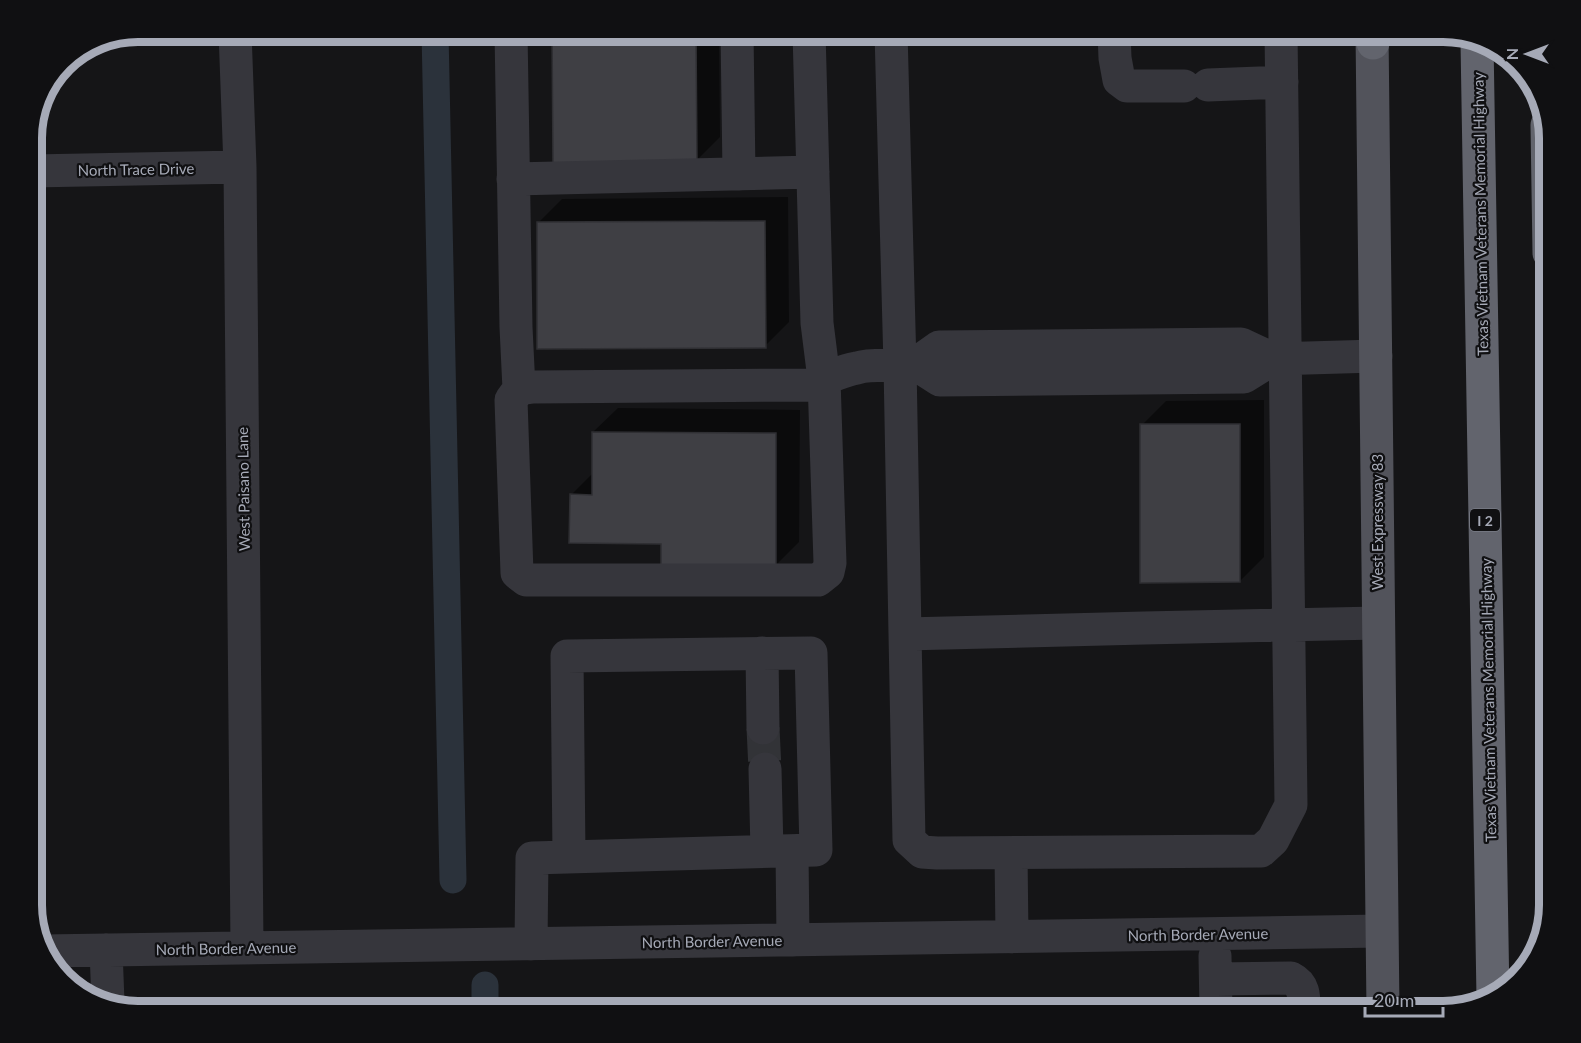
<svg xmlns="http://www.w3.org/2000/svg" width="1581" height="1043" viewBox="0 0 1581 1043" font-family="Lato,sans-serif">
  <rect width="100%" height="100%" fill="#151517"/>
  <path fill="#0007" d="M553 32H719L720 137 696 161 555 162Z
    M788 197 789 322 765 346 538 223 562 199Z
    M1264 400V557L1240 581 1142 425 1166 401Z
    M618 408 800 410 799 542 775 566 663 542 571 495 593 473V432Z
    M984 1002H1094V1011H975Z"/>
  <g fill="none" stroke-linecap="round" stroke-linejoin="round">
    <path stroke="#2b323b" stroke-width="27" d="M435 32 453 880
      M485 985V1011"/>
  </g>
  <path fill="#3f3f44" stroke="#2f2f33" stroke-width="1.5" d="M552 32H696L697 162 553 163Z
    M765 221 766 348 537 349V222Z
    M1140 424H1240V582L1140 583Z
    M592 432 776 433V567H661V544L569 543 570 494 592 495Z"/>
  <g fill="none" stroke-linecap="round" stroke-linejoin="round">
    <path stroke="#323337" stroke-width="33" stroke-dasharray="33 16" stroke-linecap="butt" d="M763 728 765 769"/>
    <path stroke="#36363c" stroke-width="33" d="M235 32 240 167 247 947
      M511 32 516 327 519 389
      M737 32 739 174
      M809 32 817 323 824 379 830 563 828 572 818 580H526L517 573 511 400 519 389 533 387 811 385C826 378 841 371 857 368 870 364 886 366 900 365L905 634
      M891 32 900 365 915 364 939 347 1241 344 1273 359 1376 356
      M1114 32 1115 58 1119 80 1127 86H1184
      M1281 32 1291 805 1273 840 1261 851 937 853 922 852 909 840 905 634C1063 629 1220 627 1378 623
      M1208 85 1282 82
      M32 171 240 167
      M513 179 813 172
      M915 364 940 380 1244 377 1273 359
      M762 653 763 728
      M765 769 767 851
      M792 851 793 940
      M1011 853 1012 937
      M531 944 532 858 816 850 811 653 567 656 569 856
      M106 950 108 1002
      M43 951 1381 931
      M1215 956 1216 1011
      M1216 979 1291 978C1305 985 1304 997 1304 1011"/>
    <path stroke="#52535b" stroke-width="33" d="M1372 32 1383 1011"/>
    <path stroke="#62646d" stroke-width="33" d="M1477 42 1493 998
      M1373 43V32
      M1547 125 1549 253"/>
  </g>
  <g text-anchor="middle" dominant-baseline="central" stroke-width="4.5" stroke-linejoin="round" paint-order="stroke">
    <rect fill="#101012" stroke="#797c86" stroke-width="1.5" x="1470" y="509" width="30" height="22" rx="4.5"/>
    <g font-size="14" font-weight="bold" fill="#a6aab7">
      <text x="1485" y="520">I 2</text>
    </g>
    <g font-size="15" fill="#a6aab7" stroke="#101012">
      <text transform="translate(136 169) rotate(-1)">North Trace Drive</text>
      <text transform="translate(1480 214) rotate(-91)">Texas Vietnam Veterans Memorial Highway</text>
      <text transform="translate(243 489) rotate(-91)">West Paisano Lane</text>
      <text transform="translate(1377 522) rotate(-90)">West Expressway 83</text>
      <text transform="translate(1488 700) rotate(-91)">Texas Vietnam Veterans Memorial Highway</text>
      <text transform="translate(1198 934) rotate(-1)">North Border Avenue</text>
      <text transform="translate(712 941) rotate(-1)">North Border Avenue</text>
      <text transform="translate(226 948) rotate(-1)">North Border Avenue</text>
    </g>
  </g>
  <path d="M0 0H1581V1043H0ZM138 42H1443A96 96 0 0 1 1539 138V905A96 96 0 0 1 1443 1001H138A96 96 0 0 1 42 905V138A96 96 0 0 1 138 42Z" fill="#101012" fill-rule="evenodd"/>
  <path fill="none" stroke="#a6aab7" stroke-width="8" d="M138 42H1443A96 96 0 0 1 1539 138V905A96 96 0 0 1 1443 1001H138A96 96 0 0 1 42 905V138A96 96 0 0 1 138 42Z"/>
  <g transform="translate(1527 54) rotate(270)" stroke="#101012" stroke-width="4.5" paint-order="stroke">
  <path d="M0-4.5L10 22L0 15L-10 22Z" fill="#a6aab7"/>
  <text y="-9" font-size="16" font-weight="bold" text-anchor="middle" fill="#a6aab7">N</text>
  </g>
  <path d="M1365 1007v9h78v-9" fill="none" stroke="#a6aab7" stroke-width="3"/>
  <text x="1374" y="1007" font-size="18" fill="#a6aab7" stroke="#101012" stroke-width="4.5" paint-order="stroke">20 m</text>
</svg>
